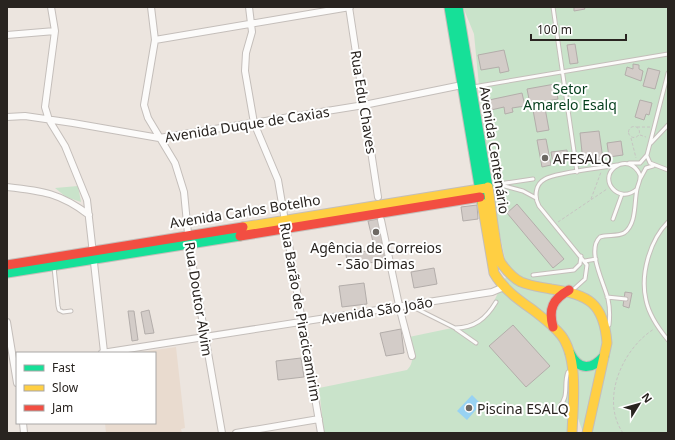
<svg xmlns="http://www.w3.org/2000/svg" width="675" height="440" viewBox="0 0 675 440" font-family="'Noto Sans',sans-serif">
  <rect width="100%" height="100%" fill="#ece5df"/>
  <path fill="#e9dbcf" d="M176 347 185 428 181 429 182 433H106L105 423H155V353H135Z"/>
  <path fill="#c9e3ca" d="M463 7H668V70L647 155 648 161 668 170V433H583L577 415 567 433H324L319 388 407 370C416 362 411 348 409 337L476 323 489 311 508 273 488 178 474 34Z
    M668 78V169L655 164 648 158Z
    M78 186 81 202 66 197 55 188Z"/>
  <path fill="#98d2f2" d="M472 395 481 404 467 420 457 411Z"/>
  <path fill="#d3ccc8" stroke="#b3adaa" d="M574 7H584L585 9 574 11Z
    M575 44 578 63 570 64 567 45Z
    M504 50 509 71 500 73 499 67 481 70 478 55Z
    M633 64 639 65V69L643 71 641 81 625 75 627 67 633 69Z
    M648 68 660 71 655 89 643 86Z
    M555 84 558 99 530 104 527 89Z
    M522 93 525 106 512 108 513 112 505 114 504 107 491 110 489 100Z
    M640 100 652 103 649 115 646 114 644 120 635 117Z
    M545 108 549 130 537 132 533 110Z
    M599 131 603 159 583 162 580 133Z
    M546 139 551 165 542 167 537 140Z
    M621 141 623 155 609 157 607 143Z
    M567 150 568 160 553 163 551 152Z
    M517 204 564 259 553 268 507 213Z
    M477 205 478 219 463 221 461 207Z
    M378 219 384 242 374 246 368 221Z
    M383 248 385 260 348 267 346 255Z
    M434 268 437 284 414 288 411 272Z
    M364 283 367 304 342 307 339 286Z
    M625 292 632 293 629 308 623 306Z
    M149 310 154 333 145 334 141 312Z
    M128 311H134L138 340 132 341Z
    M513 325 550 366 526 387 489 346Z
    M401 329 404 353 386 356 380 333Z
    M301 358 304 377 278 380 276 361Z"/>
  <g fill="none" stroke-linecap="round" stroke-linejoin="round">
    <defs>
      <path id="lane" d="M553 7 577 172
        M473 87 668 54
        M651 143 668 125
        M647 156 650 163 668 170
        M629 163H640L647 155 668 73
        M640 179 646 168 653 166
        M497 184 523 191 536 198
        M499 184 533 179
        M613 219 622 194
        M668 222C650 240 640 274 646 300 649 315 658 328 668 340
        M585 261 596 259
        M54 267 58 306 59 310 63 312 71 311
        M533 275 574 270 580 264 581 256
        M575 288 585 279 587 265 539 206C534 197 535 184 545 179 556 172 602 168 617 165
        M607 297 626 299
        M411 306 455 328C474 328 486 319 496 302
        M609 325C610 316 610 308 608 299 604 283 586 250 600 237 607 234 617 237 624 233 637 224 634 202 637 189 638 184 641 180 640 175 638 170 634 166 629 164 624 163 619 164 615 167 598 180 619 205 637 189
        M456 329 476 343
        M568 372C563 384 570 396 559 407L570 415"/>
      <path id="street" d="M51 7 55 31 45 107 49 120 65 146 87 200 104 352
        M151 7 155 40 144 105 148 118 175 163 184 192 189 244 222 433
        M249 7 252 32 246 53 245 71 254 123 278 180 321 433
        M349 7 378 197
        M7 35 55 31
        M155 40 350 7
        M7 117 25 116 73 123 159 138 364 105 462 85
        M7 187C43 191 60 193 89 215
        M381 220 400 310 412 356
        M7 322 17 383
        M102 353 492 292 504 287
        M23 423 24 433
        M236 433 319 419"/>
      <path id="fast" d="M449 7 482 203
        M458 7 488 187
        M7 273 240 236
        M570 353C579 371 592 370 604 356"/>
      <path id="slow" d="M488 187C490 200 496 255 501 263 506 270 513 278 521 282 530 286 541 287 551 289 588 294 604 303 607 343L587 433
        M482 203 494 273C503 289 519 300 533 310 543 318 553 325 561 335 579 358 573 405 572 433
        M243 227 486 188"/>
      <path id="jam" d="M240 236 480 197
        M7 265 243 227
        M553 327C548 309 553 299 569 290"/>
    </defs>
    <use href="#lane" stroke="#c4beba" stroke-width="5"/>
    <use href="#street" stroke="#c4beba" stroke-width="8"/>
    <use href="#fast" stroke="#c4beba" stroke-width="11"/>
    <use href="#slow" stroke="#c4beba" stroke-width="11"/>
    <use href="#jam" stroke="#c4beba" stroke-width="11"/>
    <path stroke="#c6c4c2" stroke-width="1" stroke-dasharray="3 2" stroke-linecap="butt" d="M628.5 132a5.5 5.5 0 1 1 11 0a5.5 5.5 0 1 1-11 0Z
      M637 127H650
      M640 135 646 137
      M631 138 636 158
      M591 199 601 172
      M558 222 607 189
      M623 433C600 400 622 349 654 329"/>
    <use href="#lane" stroke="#fcfbfa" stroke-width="3"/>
    <use href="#street" stroke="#fcfbfa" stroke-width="6"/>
    <use href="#fast" stroke="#16e098" stroke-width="9"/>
    <use href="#slow" stroke="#ffcf43" stroke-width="9"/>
    <use href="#jam" stroke="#f24e42" stroke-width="9"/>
  </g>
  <g fill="#6d6863" stroke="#fff" stroke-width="1.5">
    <circle cx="545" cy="158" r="4"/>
    <circle cx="376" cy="232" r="4"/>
    <circle cx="469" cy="408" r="4"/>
  </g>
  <g text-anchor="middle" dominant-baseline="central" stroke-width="4" stroke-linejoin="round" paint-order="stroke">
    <g font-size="14" fill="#043e1c" stroke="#fff">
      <text x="570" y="88">Setor<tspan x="570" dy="16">Amarelo Esalq</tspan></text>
    </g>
    <g font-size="14" fill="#292420" stroke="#fff">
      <text transform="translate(364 102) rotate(81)">Rua Edu Chaves</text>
      <text transform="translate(247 124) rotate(-9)">Avenida Duque de Caxias</text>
      <text transform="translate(495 150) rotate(81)">Avenida Centenário</text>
      <text transform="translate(245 211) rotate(-9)">Avenida Carlos Botelho</text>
      <text transform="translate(199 299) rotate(81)">Rua Doutor Alvim</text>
      <text transform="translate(377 310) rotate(-9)">Avenida São João</text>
      <text transform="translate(301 312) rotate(80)">Rua Barão de Piracicamirim</text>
    </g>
    <g font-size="14" fill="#292420" stroke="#fff" text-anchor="start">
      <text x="553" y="158">AFESALQ</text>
      <text x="376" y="247" text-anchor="middle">Agência de Correios<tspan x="376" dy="16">- São Dimas</tspan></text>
      <text x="477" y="408">Piscina ESALQ</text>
    </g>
  </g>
  <rect width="675" height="440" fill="none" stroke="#292420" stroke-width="16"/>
  <rect x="16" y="352" width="140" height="72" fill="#ffffff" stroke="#a9a7a6"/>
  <rect x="24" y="365" width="20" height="6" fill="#16e098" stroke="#a9a7a6"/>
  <text x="52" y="372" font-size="12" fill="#292420">Fast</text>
  <rect x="24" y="385" width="20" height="6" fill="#ffcf43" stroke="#a9a7a6"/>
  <text x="52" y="392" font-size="12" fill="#292420">Slow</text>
  <rect x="24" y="405" width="20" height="6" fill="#f24e42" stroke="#a9a7a6"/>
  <text x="52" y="412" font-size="12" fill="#292420">Jam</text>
  <g transform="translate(639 404) rotate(53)" stroke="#ffffff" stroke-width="3" paint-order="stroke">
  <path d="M0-3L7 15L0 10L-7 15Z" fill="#292420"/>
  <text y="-6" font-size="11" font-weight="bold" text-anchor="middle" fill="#292420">N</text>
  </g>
  <path d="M531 34v6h95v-6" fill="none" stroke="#292420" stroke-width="2"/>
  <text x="537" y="34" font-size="12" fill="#292420" stroke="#ffffff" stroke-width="3" paint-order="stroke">100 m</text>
</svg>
